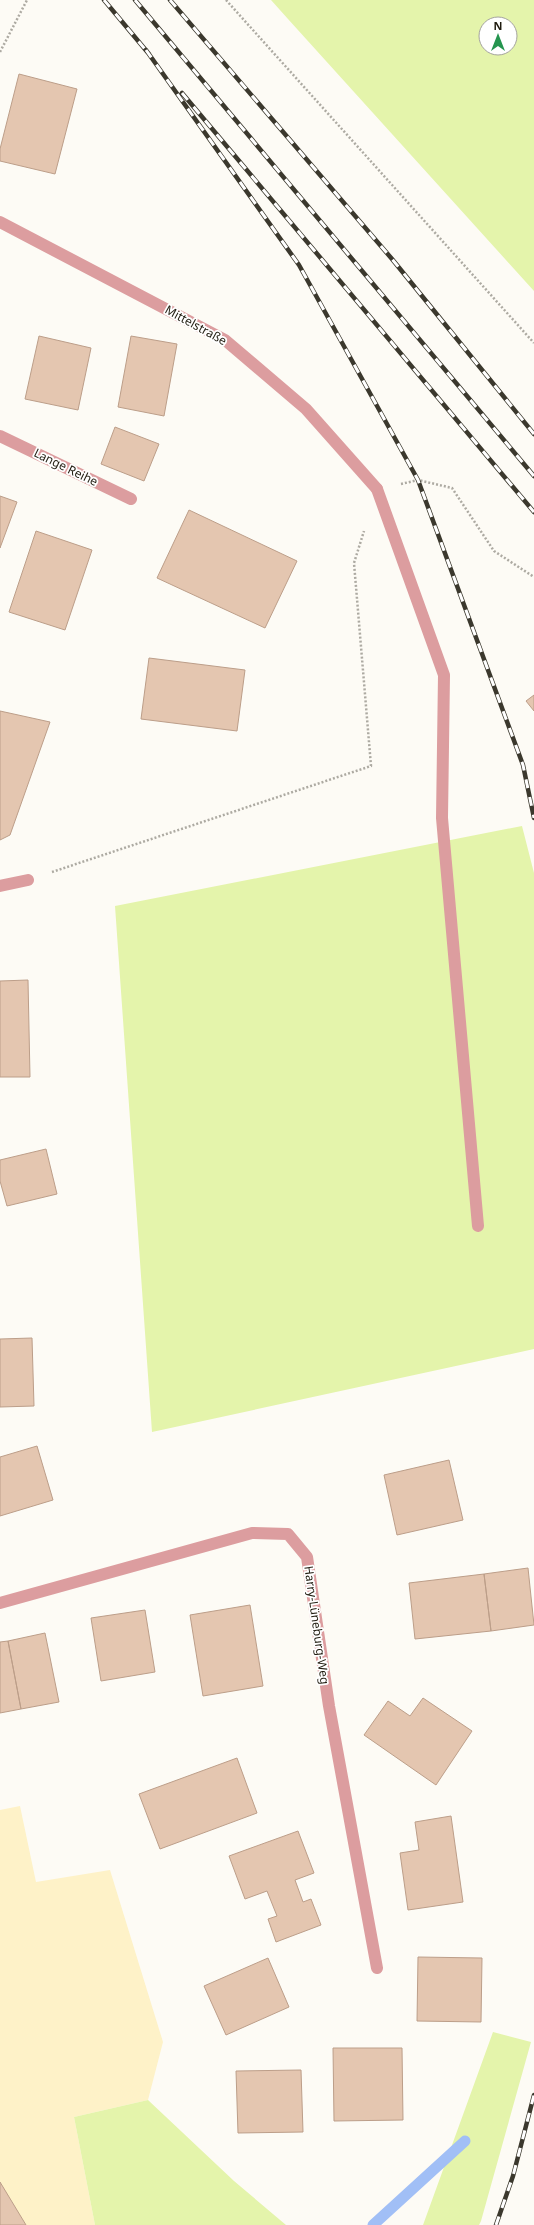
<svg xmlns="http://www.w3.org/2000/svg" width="534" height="2225" viewBox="0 0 534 2225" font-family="'Noto Sans',sans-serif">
  <rect width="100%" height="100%" fill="#fdfbf5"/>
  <path fill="#fef2c8" d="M20 1806 36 1882 110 1870 163 2042 148 2100 74 2117 95 2225H0V1810Z"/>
  <path fill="#e4f4ab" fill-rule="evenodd" d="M271 0H534V291L288 19ZM486 24H510V48H486Z
    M522 826 534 873V1349L152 1432 115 906Z
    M493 2032 531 2042 481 2221 479 2225H423Z
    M148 2100 234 2181 286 2225H95L74 2117Z"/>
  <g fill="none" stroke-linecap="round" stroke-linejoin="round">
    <path stroke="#a1bff6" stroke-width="11" d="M373 2225 465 2141"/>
  </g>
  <path fill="#e4c6b0" stroke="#bc9e89" d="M19 74 77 89 55 174 0 161V149Z
    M39 336 91 348 78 410 25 399Z
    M131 336 177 344 164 416 118 407Z
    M115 427 159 444 144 481 101 464Z
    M0 496 17 502 0 548Z
    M189 510 297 561 265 628 157 578Z
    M36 531 92 550 65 630 9 612Z
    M149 658 245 670 237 731 141 719Z
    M534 695V711L526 701Z
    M0 711 50 722 10 835 0 840Z
    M28 980 30 1077H0V981Z
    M46 1149 57 1194 7 1206 0 1181V1160Z
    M32 1338 34 1406 0 1407V1339Z
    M37 1446 53 1500 0 1516V1457Z
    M449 1460 463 1520 397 1535 384 1475Z
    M528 1568 534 1625 491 1631 484 1574Z
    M484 1574 491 1631 415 1639 409 1583Z
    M250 1605 263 1686 203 1696 190 1615Z
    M145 1610 155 1672 101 1681 91 1618Z
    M45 1633 59 1702 21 1709 8 1641Z
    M8 1641 21 1709 0 1713V1642Z
    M423 1698 472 1731 436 1785 364 1735 388 1701 410 1716Z
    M237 1758 257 1813 160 1849 139 1794Z
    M451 1816 463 1902 408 1910 400 1853 419 1850 415 1822Z
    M298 1831 314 1873 295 1880 303 1902 311 1899 321 1925 276 1942 268 1919 277 1916 267 1891 245 1899 229 1856Z
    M418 1957 482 1958 481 2022 417 2021Z
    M268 1958 289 2007 226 2035 204 1986Z
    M333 2048H402L403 2120 334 2121Z
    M301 2070 303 2132 238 2133 236 2071Z
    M0 2182 26 2225H0Z"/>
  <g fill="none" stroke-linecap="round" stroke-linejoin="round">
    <path stroke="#adaaa2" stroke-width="2.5" stroke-dasharray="2 2" stroke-linecap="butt" d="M226 0 534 343
      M0 52 27 0
      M401 484 418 480 452 488 494 551 534 577
      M52 872 371 766 354 563 364 531"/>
    <path stroke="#dc9d9f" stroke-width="12" d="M377 489 444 675 442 818 478 1226"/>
    <path stroke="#dc9d9f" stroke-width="12" d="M0 222 225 340 306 409 377 489
      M0 436 131 499
      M0 886 28 880
      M0 1603 252 1533 288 1534 307 1557 329 1706 377 1968"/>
    <defs>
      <path id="rail" d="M104 0 149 54
        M135 0 534 476
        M170 0 392 259 534 434
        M146 50 299 265 418 480 523 765 534 818
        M182 93 534 512
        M496 2225 513 2176 534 2095"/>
    </defs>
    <use href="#rail" stroke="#3b382d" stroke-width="4.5"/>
    <use href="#rail" stroke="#fff" stroke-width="3" stroke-dasharray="9" stroke-linecap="butt"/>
  </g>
  <g text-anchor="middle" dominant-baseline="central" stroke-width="3.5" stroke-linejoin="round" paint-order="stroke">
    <g font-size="12" fill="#1f1b0f" stroke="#fff">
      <text transform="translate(196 325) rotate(29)">Mittelstraße</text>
      <text transform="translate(66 467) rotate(26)">Lange Reihe</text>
      <text transform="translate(317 1625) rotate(82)">Harry-Lüneburg-Weg</text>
    </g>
  </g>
  <g transform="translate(498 36)"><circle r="19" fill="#ffffff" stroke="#a5a49f"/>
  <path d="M0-3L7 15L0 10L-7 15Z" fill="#25954f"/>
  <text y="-6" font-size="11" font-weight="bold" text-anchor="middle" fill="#1f1b0f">N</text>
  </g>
</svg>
